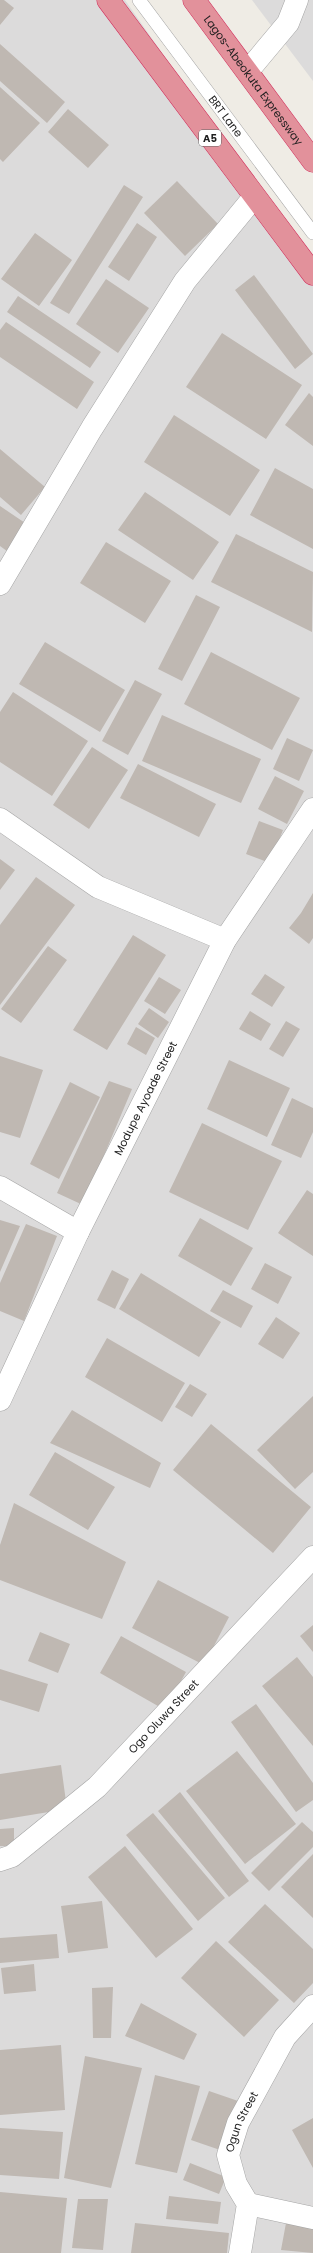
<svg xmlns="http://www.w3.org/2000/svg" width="313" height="2253" viewBox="0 0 313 2253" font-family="Poppins,sans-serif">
  <rect width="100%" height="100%" fill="#efece5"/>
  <path fill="#dcdbdb" d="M0 0H125L313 269V2253H0Z
    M252 0H313V81Z"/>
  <path fill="#bfb8b2" d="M0 0H4L14 8 0 25Z
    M0 44 65 102 47 123 0 81Z
    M0 87 40 123 3 162 0 159Z
    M68 109 109 145 88 168 48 132Z
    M177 181 218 224 185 256 144 213Z
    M124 185 143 197 69 314 50 303Z
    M137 223 157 237 129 281 108 267Z
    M35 233 72 260 39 306 1 279Z
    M254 275 313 354 295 369 235 290Z
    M106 279 149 308 118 353 76 324Z
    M18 296 101 352 90 368 7 312Z
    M6 322 94 382 77 409 0 357V330Z
    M222 333 302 385 266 439 186 387Z
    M309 393 313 397V446L285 425Z
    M174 415 260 470 230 516 144 462Z
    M0 449 45 487 21 515 0 497Z
    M275 468 313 489V549L250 515Z
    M145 492 219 542 193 580 118 530Z
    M0 506 31 527 11 554 0 546Z
    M236 534 313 572 312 632 211 582Z
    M106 542 171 581 145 623 80 583Z
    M196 595 220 607 182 681 158 669Z
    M45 642 125 690 100 732 19 684Z
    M211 652 300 698 272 750 184 704Z
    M135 680 162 694 128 755 102 741Z
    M13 692 88 741 52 796 0 762V712Z
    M162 715 261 759 241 803 142 761Z
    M287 738 313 750 299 781 273 769Z
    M92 747 128 770 89 829 53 805Z
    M138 764 216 804 199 837 120 798Z
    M275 776 304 791 287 824 258 809Z
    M259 821 283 830 270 863 246 854Z
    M0 859 15 870 0 890Z
    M36 877 75 905 0 1005V925Z
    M313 893V938L309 944 289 928 301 913Z
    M133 935 166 955 107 1050 73 1030Z
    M48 946 67 960 21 1023 1 1009Z
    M265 974 285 987 272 1007 251 994Z
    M159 977 181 990 165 1014 144 1001Z
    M149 1008 169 1022 158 1038 138 1024Z
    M250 1011 271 1024 261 1041 239 1029Z
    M286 1021 300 1029 283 1057 269 1049Z
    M136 1027 155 1038 146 1055 127 1044Z
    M0 1056 43 1070 20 1138 0 1132Z
    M229 1060 290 1088 267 1137 207 1109Z
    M109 1081 132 1089 83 1205 57 1193Z
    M70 1082 100 1097 59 1179 30 1164Z
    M292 1098 313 1108V1132L301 1158 271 1145Z
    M202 1123 282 1161 248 1230 169 1192Z
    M307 1190 313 1194V1256L278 1233Z
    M200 1218 253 1248 231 1286 178 1256Z
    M0 1220 20 1226 0 1272Z
    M26 1224 57 1236 24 1321 0 1311V1283Z
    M265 1263 292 1277 278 1304 251 1289Z
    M112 1270 129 1279 115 1309 97 1300Z
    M141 1273 221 1322 199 1357 119 1309Z
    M223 1290 253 1306 241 1328 210 1311Z
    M276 1317 300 1333 283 1359 258 1344Z
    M107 1338 185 1383 162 1422 85 1377Z
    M190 1384 207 1394 192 1417 175 1407Z
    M313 1396V1472L295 1489 257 1450Z
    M72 1410 161 1463 150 1488 50 1443Z
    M211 1424 311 1507 273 1553 173 1470Z
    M55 1452 115 1487 88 1530 29 1495Z
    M14 1503 126 1562 102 1619 0 1580V1545Z
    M158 1580 229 1617 204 1665 132 1628Z
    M313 1625V1652L300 1636Z
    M40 1632 70 1644 58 1673 28 1661Z
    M121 1636 186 1672 165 1710 100 1673Z
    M297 1657 313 1677V1746L262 1686Z
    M0 1669 48 1684 39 1712 0 1700Z
    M256 1704 313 1783V1800L296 1812 231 1722Z
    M237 1751 296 1824 245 1864 186 1791Z
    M61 1765 67 1809 0 1820V1774Z
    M180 1792 249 1881 229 1897 158 1811Z
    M153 1813 225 1898 198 1921 126 1835Z
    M302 1822 313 1832V1847L269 1891 251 1873Z
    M14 1828V1846H0V1829Z
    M125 1846 193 1929 156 1958 88 1877Z
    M313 1854V1918L281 1887Z
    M102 1901 108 1948 68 1953 61 1906Z
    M265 1904 313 1949V1983L294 2003 228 1942Z
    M57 1934 59 1958 0 1963V1938Z
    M216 1941 279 2000 244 2037 181 1978Z
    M34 1964 36 1991 4 1994 1 1968Z
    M113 1987 111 2038H93L92 1988Z
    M141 2003 197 2034 184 2060 125 2036Z
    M61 2045 65 2110 0 2115V2050Z
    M85 2056 142 2068 111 2188 64 2178Z
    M155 2075 200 2086 177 2173 135 2164Z
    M209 2091 241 2102 223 2151 191 2140Z
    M313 2118V2168L292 2130Z
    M0 2128 63 2132 59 2179 0 2175Z
    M190 2163 226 2177 219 2194 183 2180Z
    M0 2192 67 2198 61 2253H0Z
    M169 2196 221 2202 218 2224 166 2219Z
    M78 2199H108L103 2250 72 2248Z
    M135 2223 229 2233 227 2253H131Z
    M286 2223 313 2229V2253L281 2250Z"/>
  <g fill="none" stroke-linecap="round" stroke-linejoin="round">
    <defs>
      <g id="lane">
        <path id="s1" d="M139 0 313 233"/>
      </g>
      <g id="street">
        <path d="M248 71 288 23 297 0"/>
        <path d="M0 584 92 428 185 281 254 197"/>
        <path d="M0 819 98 887 225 940"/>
        <path d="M0 1187 78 1232"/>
        <path id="s2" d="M0 1400 78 1232 225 940 313 809"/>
        <path id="s3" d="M0 1860 12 1856 97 1787 313 1557"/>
        <path d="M248 2204 313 2218"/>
        <path id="s4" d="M240 2253 248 2204 236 2184 228 2155 238 2123 285 2037 313 2006"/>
      </g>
      <g id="highway">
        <path d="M108 0 313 274"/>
        <path id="s5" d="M194 0 313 161"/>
      </g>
    </defs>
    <use href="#lane" stroke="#a5a5a5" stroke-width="14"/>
    <use href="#street" stroke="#a5a5a5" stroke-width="23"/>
    <use href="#highway" stroke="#d12e5c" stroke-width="23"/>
    <use href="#lane" stroke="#fff" stroke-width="13"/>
    <use href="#street" stroke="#fff" stroke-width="22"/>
    <use href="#highway" stroke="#e2919b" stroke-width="22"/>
  </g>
  <g text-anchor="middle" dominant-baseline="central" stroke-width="3" stroke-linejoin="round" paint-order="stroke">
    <rect fill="#fff" stroke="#626262" stroke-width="1" x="199" y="130" width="22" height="16" rx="3"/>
    <g font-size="10" font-weight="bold" fill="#1e1e1e">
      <text x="210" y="138">A5</text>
    </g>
    <g font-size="11" fill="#1e1e1e" stroke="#fff">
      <text stroke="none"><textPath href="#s5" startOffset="100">Lagos-Abeokuta Expressway</textPath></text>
      <text stroke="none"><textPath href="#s1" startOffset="145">BRT Lane</textPath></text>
      <text stroke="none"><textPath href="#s2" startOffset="335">Modupe Ayoade Street</textPath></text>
      <text stroke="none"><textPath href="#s3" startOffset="219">Ogo Oluwa Street</textPath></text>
      <text stroke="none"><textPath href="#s4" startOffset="139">Ogun Street</textPath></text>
    </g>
  </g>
</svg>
